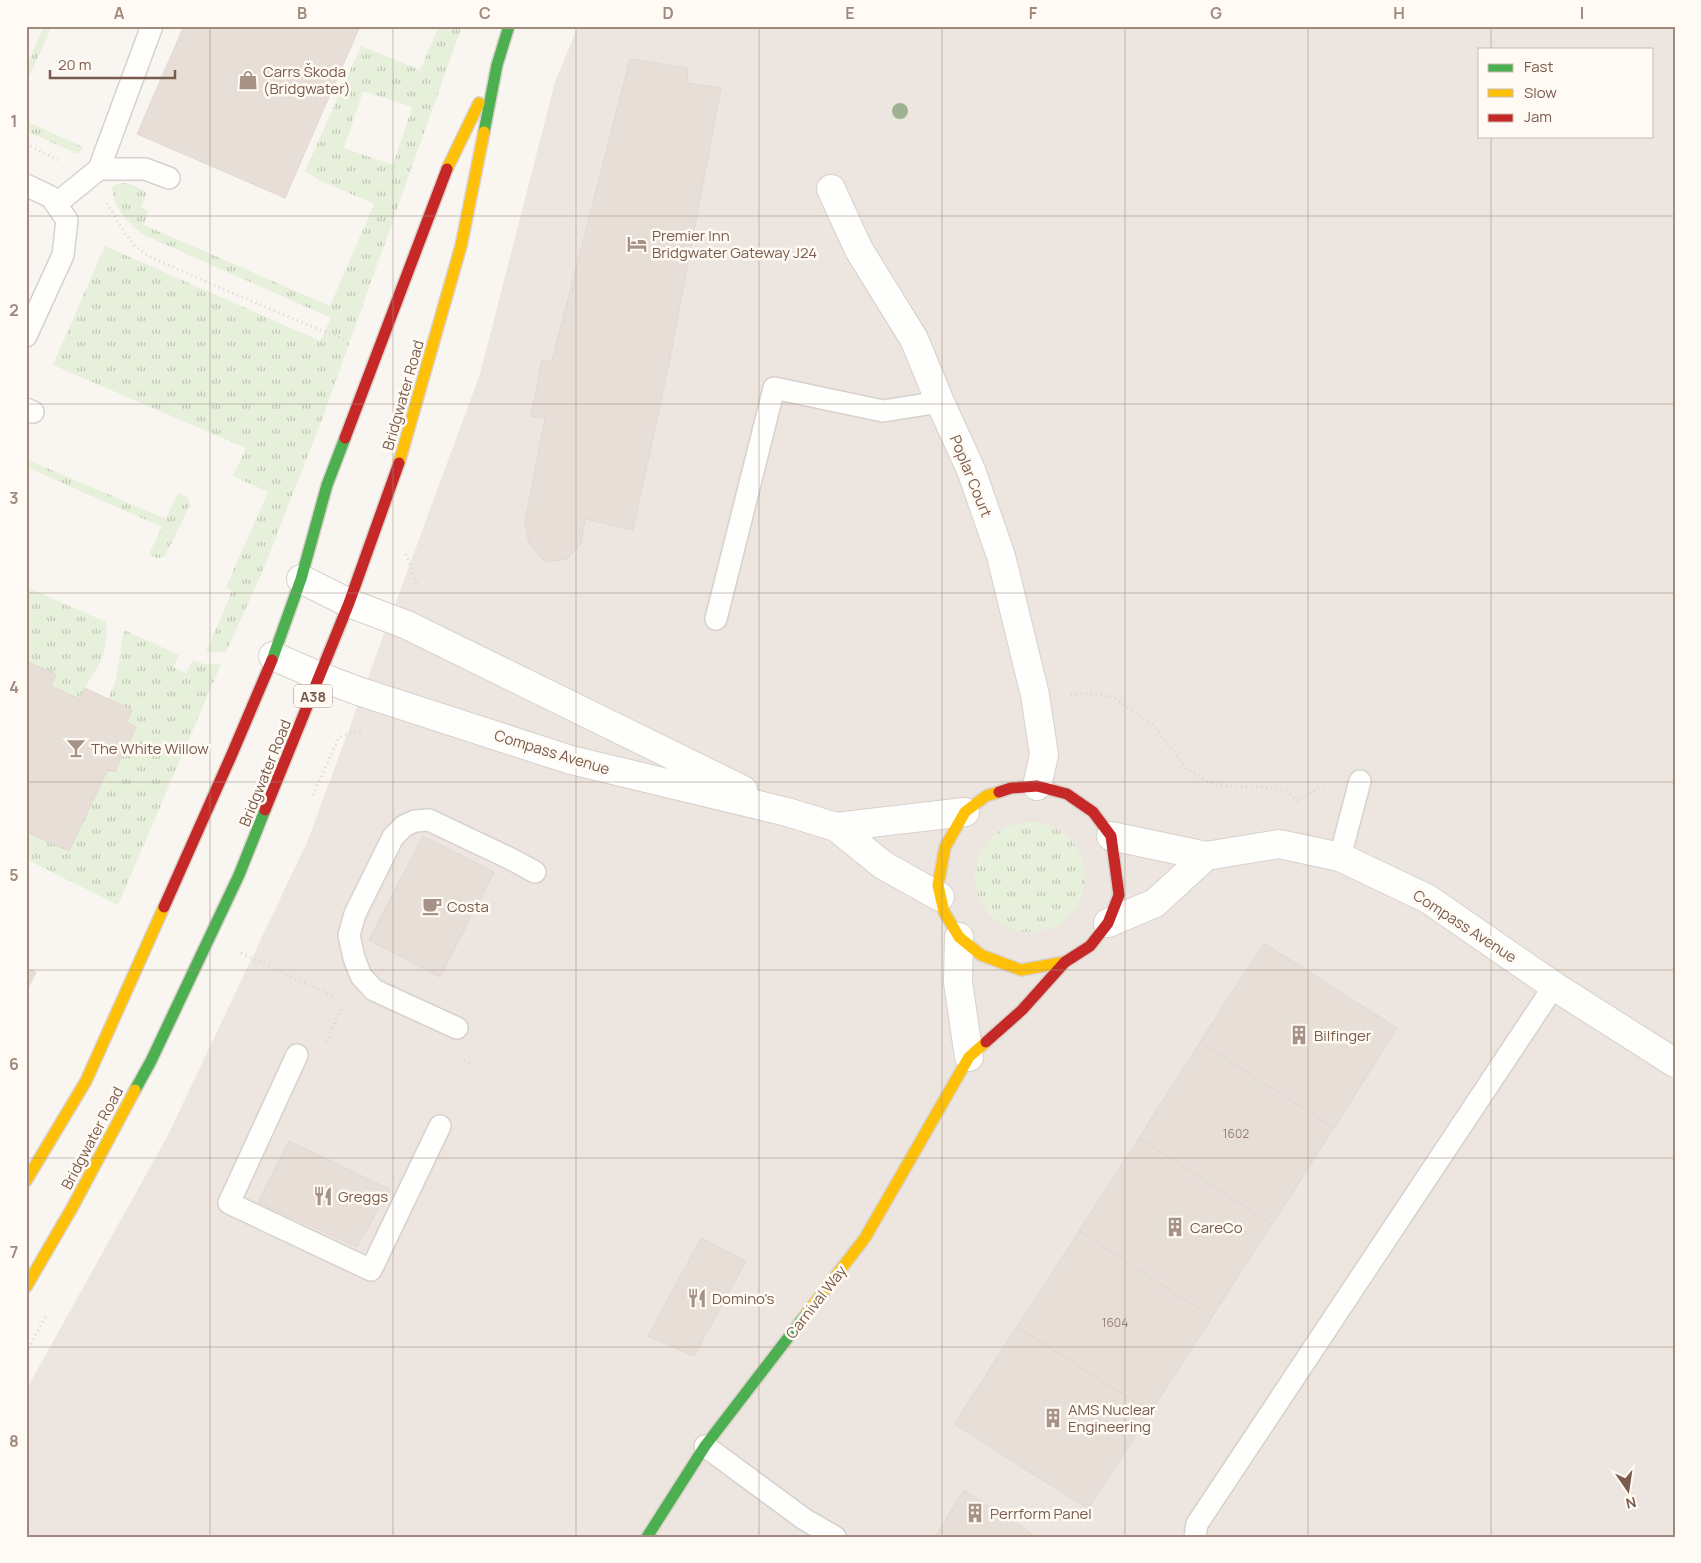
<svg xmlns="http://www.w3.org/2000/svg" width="1701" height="1563" viewBox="0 0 1701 1563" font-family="Manrope,sans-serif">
  <defs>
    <pattern id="grass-tufts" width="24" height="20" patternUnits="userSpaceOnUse" patternTransform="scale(1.25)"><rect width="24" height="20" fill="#e7f0db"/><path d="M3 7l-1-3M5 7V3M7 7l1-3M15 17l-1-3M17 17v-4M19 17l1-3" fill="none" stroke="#c0c6b4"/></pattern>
  </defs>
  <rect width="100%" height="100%" fill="#f9f5f0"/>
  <path fill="#ede5e0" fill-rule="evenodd" d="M578 26H1675V1537H26V1390L167 1137 308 840 480 374 555 82ZM1480 49H1652V136H1480Z"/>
  <path fill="url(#grass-tufts)" fill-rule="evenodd" d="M44 26H52L26 84V67Z
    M439 26H462L324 414 264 568 226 652H206L232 591 226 587 268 492 233 476 246 448 53 365 105 246 320 341 331 318 144 235C127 223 114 208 112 187 125 178 135 186 147 193L141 207 148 211 144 225 330 306 374 204 319 180 305 171 361 46 420 70ZM363 91 412 107 393 165 344 148Z
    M26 121 83 147 78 154 26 131Z
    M26 459 166 519 178 493C186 495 189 497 190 505L165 556 157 558 149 554 162 527 26 467Z
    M26 587 106 622C109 661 95 667 79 699L51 686 56 674 26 661Z
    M124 630 179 655 173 667 186 673 193 660 204 664H221L118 905 26 859V832L69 851 108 769 115 772 127 722 108 699 116 680Z
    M975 877a55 55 0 1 1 110 0a55 55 0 1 1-110 0Z"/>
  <path fill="#e6ded7" stroke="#e2d8d2" d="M184 26H360L285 198 137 134Z
    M630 59 687 68 688 83 721 88 669 364 633 530 585 519 581 544 567 559 545 562 529 543 525 523 545 418 531 416 542 361H552Z
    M26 661 56 674 51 686 79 699 85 688 132 710 127 722 136 727 115 772 108 769 69 851 26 832Z
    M423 836 494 872 440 977 369 940Z
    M1264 943 1397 1028 1334 1128 1200 1042Z
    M26 968 36 972 26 992Z
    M1200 1042 1334 1128 1272 1224 1139 1138Z
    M1139 1138 1272 1224 1212 1317 1079 1231Z
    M289 1141 389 1189 357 1247 258 1202Z
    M1079 1231 1212 1317 1151 1412 1017 1327Z
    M701 1238 746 1261 694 1356 648 1336Z
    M1017 1327 1151 1412 1088 1509 954 1424Z
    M964 1490 1037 1537H935Z"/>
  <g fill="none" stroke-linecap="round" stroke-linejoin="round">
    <defs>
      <path id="lane" d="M99 169H145L169 178
        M26 185 51 197 67 220 63 255 26 336
        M56 204 99 169 152 26
        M26 409 33 412
        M716 619 774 388 883 411 940 402
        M1340 857 1360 781
        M457 1028 374 990 361 976 354 958 349 935 355 914 393 837 404 826 415 821 429 820 511 859 535 872
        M297 1055 229 1203 371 1270 440 1126
        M705 1446 804 1519 835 1537
        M1195 1537 1197 1524 1554 986"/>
      <path id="street" d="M831 189 859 250 914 339 940 402 971 470 1001 556 1035 695 1044 755 1037 786
        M301 579 349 603 407 625 743 790
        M273 656 321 677 361 692 571 760 787 812 836 827 883 865 940 897
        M836 827 965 812
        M1111 836 1206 856 1279 844 1340 857 1428 899 1554 986 1675 1063
        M1108 923 1155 903 1206 856
        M959 937 958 982 969 1057"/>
      <path id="fast" d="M484 132 497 65 509 26
        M272 660 301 579 327 485 345 438
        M135 1090 151 1061 239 875 265 810
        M647 1537 705 1446 807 1313"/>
      <path id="slow" d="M447 169 479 103
        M399 463 461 246 484 132
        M999 792 986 796 965 812 945 847 938 885 944 912 959 937 981 955 1021 970 1065 962
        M26 1181 86 1081 164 907
        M26 1287 72 1208 135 1090
        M807 1313 865 1238 969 1057 986 1042"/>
      <path id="jam" d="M345 438 447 169
        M265 810 349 603 399 463
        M164 907 232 754 272 660
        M986 1042 1022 1010 1065 962 1090 946 1108 923 1119 895 1111 836 1093 812 1067 794 1037 786 1011 788 999 792"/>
    </defs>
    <use href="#lane" stroke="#d7d1cb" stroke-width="24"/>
    <use href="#street" stroke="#d7d1cb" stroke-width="30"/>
    <use href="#fast" stroke="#d9d2cb" stroke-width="14"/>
    <use href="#slow" stroke="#d9d2cb" stroke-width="14"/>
    <use href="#jam" stroke="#d9d2cb" stroke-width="14"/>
    <path stroke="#dcd5d0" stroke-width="3" stroke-dasharray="1 4" stroke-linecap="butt" d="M26 144 58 160
      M107 203 125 233 133 244 148 256 216 286 344 340
      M406 554 419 590
      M1071 695 1080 693 1113 697 1153 725 1187 769 1207 781 1230 787H1270L1288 792 1298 801 1320 787 1324 789
      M313 795 339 737 361 731
      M241 953 335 997
      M326 1042 343 1005
      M464 1060 471 1063
      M26 1353 46 1316"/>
    <use href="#lane" stroke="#fefefd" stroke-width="21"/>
    <use href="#street" stroke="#fefefd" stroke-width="28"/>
    <use href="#fast" stroke="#4caf50" stroke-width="11"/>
    <use href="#slow" stroke="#ffc107" stroke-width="11"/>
    <use href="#jam" stroke="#c62828" stroke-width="11"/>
  </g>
  <circle fill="#9eb190" cx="900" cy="111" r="8"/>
  <path fill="none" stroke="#9f8a7d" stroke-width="1" stroke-opacity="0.55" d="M210 26V1537M393 26V1537M576 26V1537M759 26V1537M942 26V1537M1125 26V1537M1308 26V1537M1491 26V49M1491 136V1537M26 216H1675M26 404H1675M26 593H1675M26 782H1675M26 970H1675M26 1158H1675M26 1347H1675"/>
  <defs>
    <symbol id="shop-bare" viewBox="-9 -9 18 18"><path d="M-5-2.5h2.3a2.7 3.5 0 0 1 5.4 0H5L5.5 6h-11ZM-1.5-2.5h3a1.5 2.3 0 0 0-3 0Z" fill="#a69286" stroke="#fffaf3" stroke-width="2.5" paint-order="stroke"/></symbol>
    <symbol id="hotel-bare" viewBox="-9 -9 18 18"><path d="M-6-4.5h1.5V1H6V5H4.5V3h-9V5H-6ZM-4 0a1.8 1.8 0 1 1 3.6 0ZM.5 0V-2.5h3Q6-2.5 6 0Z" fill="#a69286" stroke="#fffaf3" stroke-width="2.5" paint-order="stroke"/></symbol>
    <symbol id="bar-bare" viewBox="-9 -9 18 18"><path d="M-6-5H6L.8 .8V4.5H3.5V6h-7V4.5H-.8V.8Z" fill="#a69286" stroke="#fffaf3" stroke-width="2.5" paint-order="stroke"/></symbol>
    <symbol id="cafe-bare" viewBox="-9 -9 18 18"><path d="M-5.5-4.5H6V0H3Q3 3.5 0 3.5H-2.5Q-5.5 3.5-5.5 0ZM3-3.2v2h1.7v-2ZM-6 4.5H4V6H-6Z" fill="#a69286" stroke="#fffaf3" stroke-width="2.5" paint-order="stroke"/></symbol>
    <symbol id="building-bare" viewBox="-9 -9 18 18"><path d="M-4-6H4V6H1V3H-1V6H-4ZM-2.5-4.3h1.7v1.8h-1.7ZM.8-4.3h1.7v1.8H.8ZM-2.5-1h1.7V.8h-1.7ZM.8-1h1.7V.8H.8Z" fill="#a69286" stroke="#fffaf3" stroke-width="2.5" paint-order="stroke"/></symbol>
    <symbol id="restaurant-bare" viewBox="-9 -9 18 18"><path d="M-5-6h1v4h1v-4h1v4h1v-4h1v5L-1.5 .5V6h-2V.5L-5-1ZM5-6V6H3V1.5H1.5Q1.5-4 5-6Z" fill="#a69286" stroke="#fffaf3" stroke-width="2.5" paint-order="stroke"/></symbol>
  </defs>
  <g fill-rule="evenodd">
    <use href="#shop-bare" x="234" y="66" width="28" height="28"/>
    <use href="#hotel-bare" x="623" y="230" width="28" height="28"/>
    <use href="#bar-bare" x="62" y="734" width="28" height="28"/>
    <use href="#cafe-bare" x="418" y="892" width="28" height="28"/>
    <use href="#building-bare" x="1285" y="1021" width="28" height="28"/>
    <use href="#restaurant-bare" x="309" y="1182" width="28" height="28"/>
    <use href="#building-bare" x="1161" y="1213" width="28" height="28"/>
    <use href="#restaurant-bare" x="683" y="1284" width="28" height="28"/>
    <use href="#building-bare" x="1039" y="1404" width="28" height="28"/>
    <use href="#building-bare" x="961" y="1499" width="28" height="28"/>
  </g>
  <g text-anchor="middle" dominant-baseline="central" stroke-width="5" stroke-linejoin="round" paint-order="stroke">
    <g font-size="12" fill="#977e72">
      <text x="1236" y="1133">1602</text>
      <text x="1115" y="1322">1604</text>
    </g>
    <rect fill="#fffaf3" stroke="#a28b7f" stroke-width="1" x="294" y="684.5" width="38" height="23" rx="4"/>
    <g font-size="14" font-weight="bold" fill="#7a5c4d">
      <text x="313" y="696">A38</text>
    </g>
    <g font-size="15" fill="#7a5c4d" stroke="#fffaf3" text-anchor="start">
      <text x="263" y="71">Carrs Škoda<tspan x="263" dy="17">(Bridgwater)</tspan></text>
      <text x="652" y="235">Premier Inn<tspan x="652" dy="17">Bridgwater Gateway J24</tspan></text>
      <text x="91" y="748">The White Willow</text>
      <text x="447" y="906">Costa</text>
      <text x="1314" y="1035">Bilfinger</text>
      <text x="338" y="1196">Greggs</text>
      <text x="1190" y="1227">CareCo</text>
      <text x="712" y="1298">Domino's</text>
      <text x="1068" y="1409">AMS Nuclear<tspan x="1068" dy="17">Engineering</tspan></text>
      <text x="990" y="1513">Perrform Panel</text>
    </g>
    <g font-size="15" fill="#7a5c4d" stroke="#fffaf3">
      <text transform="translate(403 395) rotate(-74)">Bridgwater Road</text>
      <text transform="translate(971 476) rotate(68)">Poplar Court</text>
      <text transform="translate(552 752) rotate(17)">Compass Avenue</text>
      <text transform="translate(265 773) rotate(-68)">Bridgwater Road</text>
      <text transform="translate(1465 926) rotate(33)">Compass Avenue</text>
      <text transform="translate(92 1138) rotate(-62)">Bridgwater Road</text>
      <text transform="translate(816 1302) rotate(-52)">Carnival Way</text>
    </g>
  </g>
  <rect width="1701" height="1563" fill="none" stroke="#fffaf3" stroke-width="55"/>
  <rect x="1478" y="48" width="175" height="90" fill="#fffaf3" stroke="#cabbb1"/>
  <rect x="1488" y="64" width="25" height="8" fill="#4caf50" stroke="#cabbb1"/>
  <text x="1524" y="72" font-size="15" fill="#7a5c4d">Fast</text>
  <rect x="1488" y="89" width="25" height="8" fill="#ffc107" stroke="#cabbb1"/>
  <text x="1524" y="98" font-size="15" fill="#7a5c4d">Slow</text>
  <rect x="1488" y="114" width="25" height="8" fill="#c62828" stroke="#cabbb1"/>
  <text x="1524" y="122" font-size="15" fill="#7a5c4d">Jam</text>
  <g transform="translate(1628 1490) rotate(167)" stroke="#fffaf3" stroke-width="4" paint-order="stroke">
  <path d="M0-4L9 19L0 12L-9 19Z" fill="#7a5c4d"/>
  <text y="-8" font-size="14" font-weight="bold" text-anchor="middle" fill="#7a5c4d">N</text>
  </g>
  <path d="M50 70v8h125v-8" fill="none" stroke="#7a5c4d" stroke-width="2.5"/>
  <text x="58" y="70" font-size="15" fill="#7a5c4d" stroke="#fffaf3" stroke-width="4" paint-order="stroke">20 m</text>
  <rect x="28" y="28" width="1646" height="1508" fill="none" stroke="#9f8a7d" stroke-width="2"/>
  <g font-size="16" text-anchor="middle" font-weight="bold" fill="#9f8a7d">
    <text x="119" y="19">A</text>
    <text x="302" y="19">B</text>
    <text x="485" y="19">C</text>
    <text x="668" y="19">D</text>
    <text x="850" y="19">E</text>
    <text x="1033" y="19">F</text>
    <text x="1216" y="19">G</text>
    <text x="1399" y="19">H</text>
    <text x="1582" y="19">I</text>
    <text x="14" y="127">1</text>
    <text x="14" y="316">2</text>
    <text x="14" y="504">3</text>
    <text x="14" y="693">4</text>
    <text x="14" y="881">5</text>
    <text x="14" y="1070">6</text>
    <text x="14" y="1258">7</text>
    <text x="14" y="1447">8</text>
  </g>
</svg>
